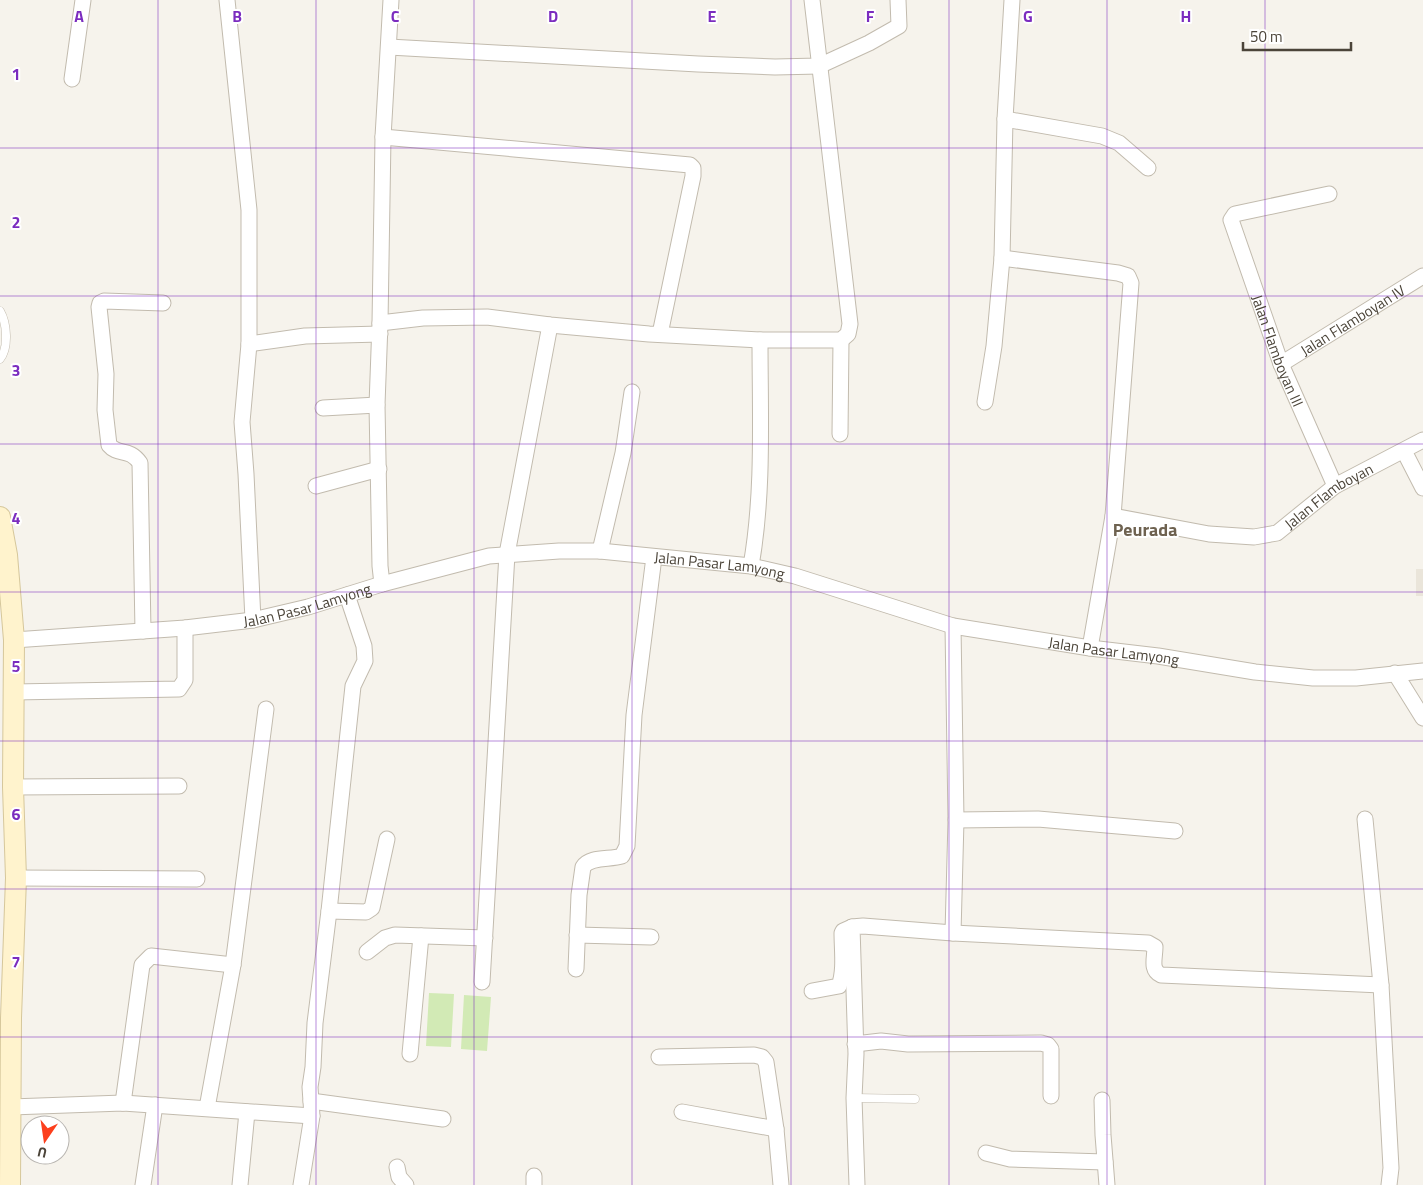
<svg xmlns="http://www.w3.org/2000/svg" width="1423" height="1185" viewBox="0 0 1423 1185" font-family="'Titillium Web',sans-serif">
  <rect width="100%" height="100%" fill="#f6f3ec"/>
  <path fill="#eae5da" d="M1416 569H1423V596H1416Z"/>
  <path fill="#d2eab5" d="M429 993 454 994 451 1047 426 1046Z
    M464 995 491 997 487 1051 461 1049Z"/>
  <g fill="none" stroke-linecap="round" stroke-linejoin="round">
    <defs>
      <path id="lane" d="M0 311C7 323 9 348 0 359
        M854 1098 915 1099"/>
      <g id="street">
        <path d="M227 0 249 210V344L242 422 246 474 253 620"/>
        <path d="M389 47 698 64 775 67 819 66 869 43 899 26 898 0"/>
        <path d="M72 79 83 0"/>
        <path d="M1005 119 1102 136 1119 143 1148 168"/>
        <path d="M383 137 690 165 693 168V176L660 334"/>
        <path id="s1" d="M1329 194 1235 214 1231 220 1281 364 1335 486"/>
        <path d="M1002 258 1118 273 1128 276 1131 283 1113 516 1090 648"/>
        <path d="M380 323 423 318 487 317 550 325 649 334 760 340H841L848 334 850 324 812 0"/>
        <path d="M249 344 305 336 380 334"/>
        <path id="s2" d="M1281 364 1423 276"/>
        <path d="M985 402 994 346 1002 258 1005 119 1012 0"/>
        <path d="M323 408 377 405"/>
        <path d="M840 434 841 340"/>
        <path d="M1404 451 1423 488"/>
        <path d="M316 486 379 469"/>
        <path id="s3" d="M1113 516 1209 534 1254 537 1277 533 1335 486 1423 440"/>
        <path d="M600 551 623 453 632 392"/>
        <path d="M751 566C764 492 760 415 760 340"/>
        <path d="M382 584 380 566 377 405 380 323 383 137 391 0"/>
        <path d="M143 631 140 463C129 447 118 456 109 445L105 410 106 374 99 307 100 303 104 301 163 303"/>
        <path id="s4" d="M14 640 185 628 253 620 308 607 382 584 489 556 559 551H600L751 566 795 576 953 626 1090 648 1158 656 1255 672 1313 678H1356L1423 671"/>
        <path d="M1395 673 1423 718"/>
        <path d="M14 692 179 689 185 680V628"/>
        <path d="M13 787 179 786"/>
        <path d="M1365 819 1381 985 1391 1168 1389 1185"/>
        <path d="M956 820 1038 819 1175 831"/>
        <path d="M16 878 197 879"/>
        <path d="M329 911 366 912 372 908 387 839"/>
        <path d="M953 933 1148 943 1155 947C1155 958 1150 970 1161 975L1381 985"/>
        <path d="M577 935 651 937"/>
        <path d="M367 952 385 938 395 935 485 938"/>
        <path d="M576 969 579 895 583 867C590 856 610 860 622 856L627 846 634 715 654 557"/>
        <path d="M482 982 507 554 550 325"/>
        <path d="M812 991 839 986C845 971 842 950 842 933L843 931 852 927"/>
        <path d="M855 1044 881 1041 908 1044 1041 1043 1048 1045 1051 1049V1096"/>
        <path d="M410 1054 421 936"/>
        <path d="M659 1057 754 1055 762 1057 766 1062 776 1129 781 1185"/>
        <path d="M1102 1100 1103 1135 1107 1185"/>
        <path d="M311 1101 443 1119"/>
        <path d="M123 1103 142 965 151 956 233 965"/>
        <path d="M11 1107 123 1103 312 1116"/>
        <path d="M207 1108 233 965 266 709"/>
        <path d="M682 1112 776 1129"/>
        <path d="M986 1153 1010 1159 1105 1162"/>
        <path d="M397 1167 399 1177 406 1185"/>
        <path d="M143 1185 155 1105"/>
        <path d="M240 1185 247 1112"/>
        <path d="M301 1185 312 1116 310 1087 313 1067 315 1023 329 911 353 686 365 661 364 646 347 595"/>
        <path d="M534 1185V1176"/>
        <path d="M857 1185 854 1098 856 1054 852 927 863 926 953 933 956 820 953 626"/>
      </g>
      <path id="secondary" d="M0 517 7 555 14 640 13 787 16 878 11 1018 10 1185"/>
    </defs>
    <use href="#lane" stroke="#c2bbae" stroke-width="9"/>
    <use href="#street" stroke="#c2bbae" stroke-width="17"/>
    <use href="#secondary" stroke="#d6c79b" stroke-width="22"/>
    <use href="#lane" stroke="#fff" stroke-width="8"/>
    <use href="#street" stroke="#fff" stroke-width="15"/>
    <use href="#secondary" stroke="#fff3cd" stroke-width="20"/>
  </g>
  <path fill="none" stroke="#7b2cbf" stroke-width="1" stroke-opacity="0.55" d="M158 0V1185M316 0V1185M474 0V1185M632 0V1185M791 0V1185M949 0V1185M1107 0V1185M1265 0V1185M0 148H1423M0 296H1423M0 444H1423M0 592H1423M0 741H1423M0 889H1423M0 1037H1423"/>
  <g text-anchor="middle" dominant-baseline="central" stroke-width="4" stroke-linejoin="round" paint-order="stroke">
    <g font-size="15" fill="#4b4439" stroke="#fff">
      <text stroke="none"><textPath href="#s2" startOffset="84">Jalan Flamboyan IV</textPath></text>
      <text stroke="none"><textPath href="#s1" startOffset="242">Jalan Flamboyan III</textPath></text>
      <text stroke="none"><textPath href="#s3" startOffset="230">Jalan Flamboyan</textPath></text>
      <text stroke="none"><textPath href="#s4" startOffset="716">Jalan Pasar Lamyong</textPath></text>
      <text stroke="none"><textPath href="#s4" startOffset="296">Jalan Pasar Lamyong</textPath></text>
      <text stroke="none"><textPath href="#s4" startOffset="1121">Jalan Pasar Lamyong</textPath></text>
    </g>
    <g font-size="18" font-weight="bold" fill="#6e6250" stroke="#fff">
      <text x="1145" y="529">Peurada</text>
    </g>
  </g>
  <g font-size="16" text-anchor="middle" font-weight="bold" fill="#7b2cbf" stroke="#fff" stroke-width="4" stroke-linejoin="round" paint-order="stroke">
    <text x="79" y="22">A</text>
    <text x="237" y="22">B</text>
    <text x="395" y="22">C</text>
    <text x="553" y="22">D</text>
    <text x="712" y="22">E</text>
    <text x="870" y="22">F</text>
    <text x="1028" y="22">G</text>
    <text x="1186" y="22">H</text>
    <text x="16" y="80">1</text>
    <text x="16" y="228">2</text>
    <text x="16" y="376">3</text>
    <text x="16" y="524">4</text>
    <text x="16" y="672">5</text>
    <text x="16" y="820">6</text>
    <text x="16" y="968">7</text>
  </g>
  <g transform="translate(45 1140) rotate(193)"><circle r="24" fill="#ffffff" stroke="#b7b4b0"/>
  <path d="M0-4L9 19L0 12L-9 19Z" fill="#fc3f1d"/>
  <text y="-8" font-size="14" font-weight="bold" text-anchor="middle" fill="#4b4439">U</text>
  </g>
  <path d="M1243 42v8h108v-8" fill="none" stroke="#4b4439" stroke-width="2.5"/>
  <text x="1250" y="42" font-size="15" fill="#4b4439" stroke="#ffffff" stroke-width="4" paint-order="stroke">50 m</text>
</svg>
